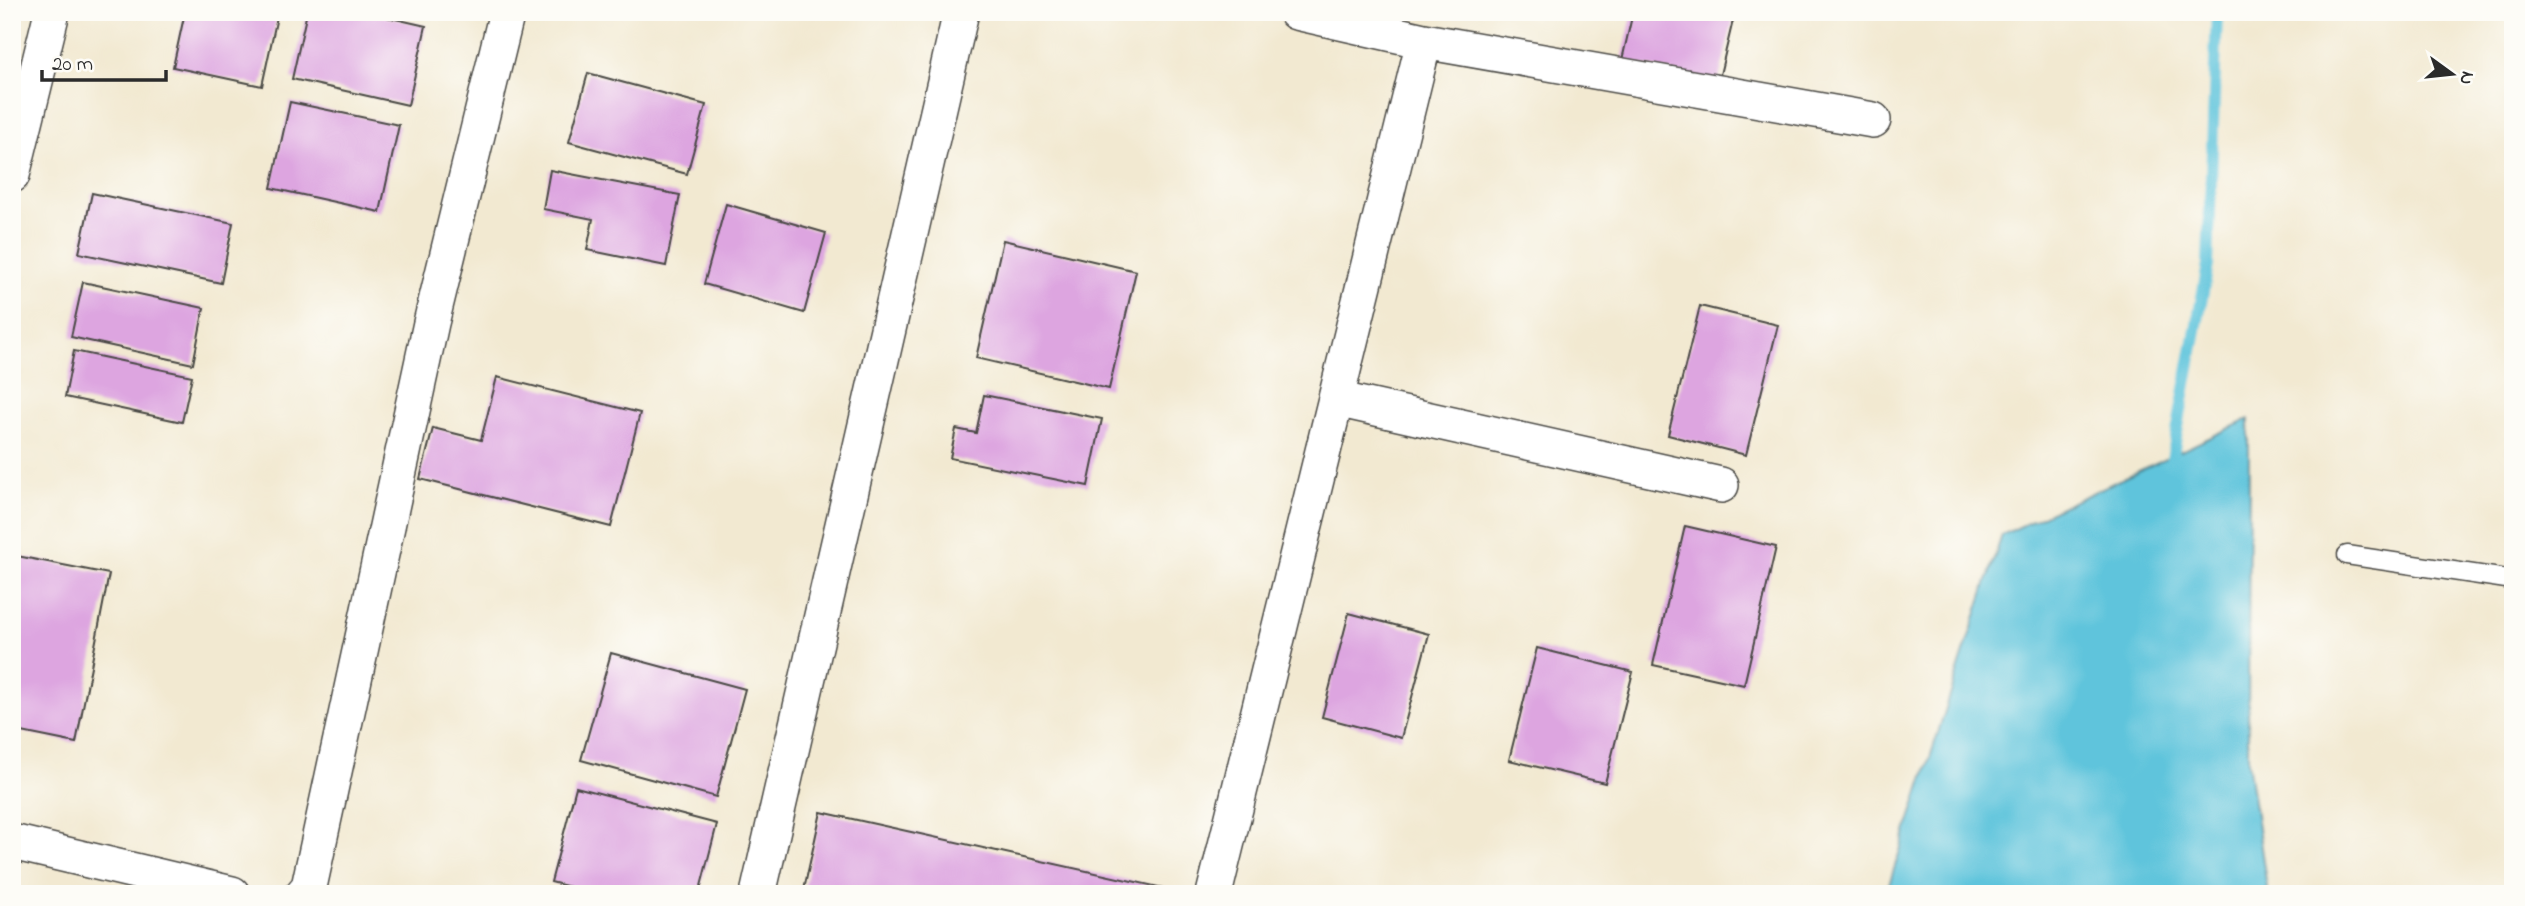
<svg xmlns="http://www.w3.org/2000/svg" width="2525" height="906" viewBox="0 0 2525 906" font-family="'Indie Flower',sans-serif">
  <rect width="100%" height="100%" fill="#fdfcf7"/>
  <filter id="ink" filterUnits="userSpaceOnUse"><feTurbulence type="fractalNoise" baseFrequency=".0143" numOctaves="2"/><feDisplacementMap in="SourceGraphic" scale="14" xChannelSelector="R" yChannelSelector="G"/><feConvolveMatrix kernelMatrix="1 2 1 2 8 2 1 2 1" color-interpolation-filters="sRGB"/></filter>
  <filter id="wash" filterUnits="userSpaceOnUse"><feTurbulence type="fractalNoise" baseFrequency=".00686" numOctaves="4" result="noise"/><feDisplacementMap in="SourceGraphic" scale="28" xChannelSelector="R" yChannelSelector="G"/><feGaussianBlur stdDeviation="1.57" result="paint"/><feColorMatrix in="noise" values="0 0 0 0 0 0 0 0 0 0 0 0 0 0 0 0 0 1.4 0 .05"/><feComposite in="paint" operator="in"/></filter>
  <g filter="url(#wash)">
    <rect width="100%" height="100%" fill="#f2e9d1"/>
    <path fill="#5ec4dc" stroke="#447884" stroke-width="2" d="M2249 419 2248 762 2268 894H1886L2002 535Z"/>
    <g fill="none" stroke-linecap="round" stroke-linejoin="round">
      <path stroke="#5ec4dc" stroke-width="12" d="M2170 470 2208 265 2217 12"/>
    </g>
    <g id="blocks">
      <path fill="#dda5e0" d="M185 12H278L262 86 173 67Z
        M307 12H365L426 26 408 105 292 79Z
        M1633 12H1735L1718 83 1622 60Z
        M588 73 706 105 687 174 569 142Z
        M290 102 399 125 380 212 271 188Z
        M550 170 680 195 666 266 587 250 593 219 543 209Z
        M92 193 233 223 221 283 79 253Z
        M726 204 826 233 804 313 704 284Z
        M1003 240 1136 271 1109 389 976 358Z
        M83 282 204 308 193 364 71 337Z
        M1700 306 1778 325 1746 455 1668 435Z
        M74 351 192 376 182 422 65 397Z
        M497 377 640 413 611 527 420 479 433 428 481 440Z
        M984 395 1102 419 1088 486 950 458 956 429 976 433Z
        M1685 526 1776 547 1744 685 1653 665Z
        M12 555 109 574 76 743 12 730 15 623 12 622Z
        M1349 613 1429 634 1401 738 1322 717Z
        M1537 648 1633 672 1605 783 1509 760Z
        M611 653 745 689 716 797 581 760Z
        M576 787 717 824 699 894H597L551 882Z
        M821 812 1186 893 1185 894H803Z"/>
    </g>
  </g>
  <g filter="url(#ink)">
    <use href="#blocks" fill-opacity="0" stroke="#494844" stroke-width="2"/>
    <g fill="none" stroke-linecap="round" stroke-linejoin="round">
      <defs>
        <path id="lane" d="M2347 555 2513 580"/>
        <path id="street" d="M1296 12 1424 41 1873 120
          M12 175 52 12
          M1336 399 1721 485
          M12 842 232 894
          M303 894 309 887 431 323 507 12
          M758 894 961 12
          M1214 894 1424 41"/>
      </defs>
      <use href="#lane" stroke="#494844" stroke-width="21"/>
      <use href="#street" stroke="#494844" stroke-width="38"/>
      <use href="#lane" stroke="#fff" stroke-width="18"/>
      <use href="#street" stroke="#fff" stroke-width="35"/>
    </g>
  </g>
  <rect width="2525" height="906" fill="none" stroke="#fdfcf7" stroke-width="42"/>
  <g transform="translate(2452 74) rotate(105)" stroke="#fdfcf7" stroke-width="5" paint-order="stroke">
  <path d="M0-5L12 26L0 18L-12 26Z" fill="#2b2b2b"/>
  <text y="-10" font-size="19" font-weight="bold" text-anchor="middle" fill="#2b2b2b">N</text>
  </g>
  <path d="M42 70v10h124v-10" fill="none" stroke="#2b2b2b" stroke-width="3.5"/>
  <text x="52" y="70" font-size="21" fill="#2b2b2b" stroke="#fdfcf7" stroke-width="5" paint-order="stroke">20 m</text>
</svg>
